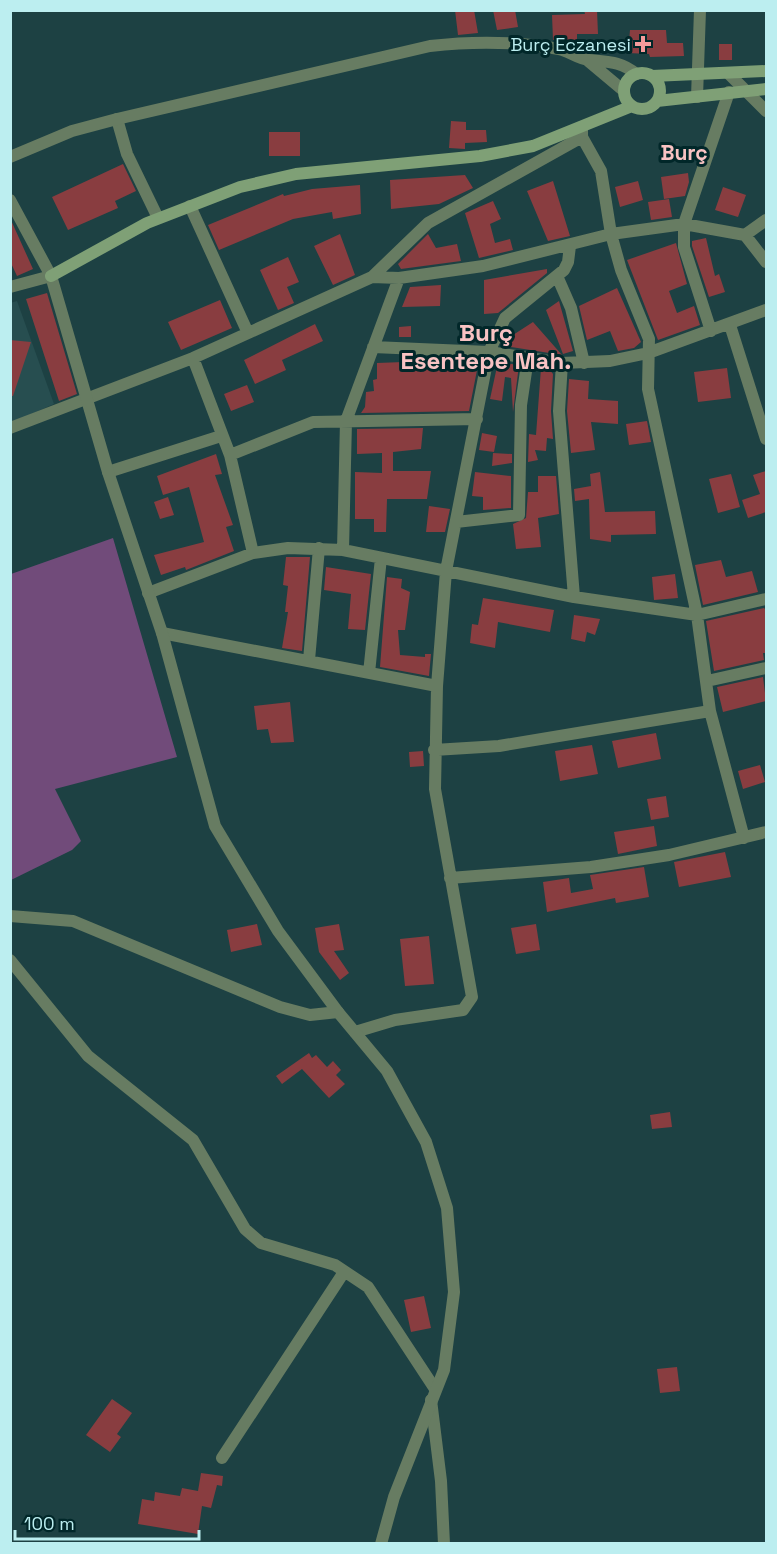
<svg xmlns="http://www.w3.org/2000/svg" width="777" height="1554" viewBox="0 0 777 1554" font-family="'Space Grotesk',sans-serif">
  <rect width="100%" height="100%" fill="#1d4143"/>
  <path fill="#274e50" d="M17 301 54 404 11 423 10 303Z"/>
  <path fill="#714b7a" d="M113 538 177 757 55 789 81 841 72 850 11 880V574Z"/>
  <path fill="#893d40" d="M455 10H474L478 33 458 35Z
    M493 10H515L518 27 497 30Z
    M584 10H597L598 34H577V40H553L552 15 585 14Z
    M630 30H666L667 43H683L684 56 650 57 649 54 628 53Z
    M719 44H732V60H719Z
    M451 121 466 122V130H486L487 142 465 143V149L449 148Z
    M269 132H300V156H269Z
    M123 164 136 191 115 201 118 208 68 230 52 197Z
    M688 173 689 182 685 196 664 199 661 177Z
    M465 175 473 188 439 204 391 209 390 180Z
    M553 181 570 236 548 241 527 191Z
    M638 181 643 200 620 207 615 187Z
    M360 185 361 214 333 219 332 212 293 219 219 250 208 225 283 194 284 196 312 189Z
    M723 187 746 195 738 217 715 210Z
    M669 199 672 217 651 220 648 202Z
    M493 201 501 219 490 224 495 243 510 239 513 250 479 258 465 213Z
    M10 218 33 269 17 276 10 261Z
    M340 234 355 275 333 285 314 246Z
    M428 234 436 248 457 244 461 261 401 269 398 264Z
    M706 238 715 276 719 274 725 292 709 297 692 246V241Z
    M676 243 687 284 669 291 677 313 694 306 700 325 658 340 627 260Z
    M288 257 299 282 287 287 294 303 278 310 260 270Z
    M547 269V273L498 313 484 314V280Z
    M441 285 440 306 402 307 410 287Z
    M617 288 641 342 634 348 618 351 610 331 587 340 579 306Z
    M47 293 77 394 59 401 26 299Z
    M220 300 232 328 181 350 168 322Z
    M559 301 573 351 563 354 546 310Z
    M533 322 562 355 504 346 513 335Z
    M315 324 323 341 282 360 286 370 255 384 244 360Z
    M411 326V337H399V327Z
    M10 340 31 342 13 396H10Z
    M456 360H479L469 411 361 413 365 407 366 392 374 391 373 380 377 379V363Z
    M498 362 519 365 513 412 511 378 505 377 502 401 490 399Z
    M541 368 550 370 553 374 551 411 553 439 547 438 546 451 535 450 538 460 528 462 529 434 536 435Z
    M727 368 731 398 698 402 694 372Z
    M569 379 589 381 588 399 618 401V424L591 422 595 450 571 453 567 411Z
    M247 385 254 402 231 411 224 394Z
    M647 421 651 442 629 445 626 424Z
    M423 428 421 449 393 452V471H431L427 499H387L386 532H374V519H355V472L382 473V453L357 454V429Z
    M482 433 497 436 494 452 479 450Z
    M493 453 512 454V463L492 466Z
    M216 454 222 474 215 475 233 525 226 527 234 551 186 570 185 567 161 575 154 555 204 542 189 487 163 495 157 476Z
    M766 471V512L748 518 742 500 760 494 753 475Z
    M475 472 511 476V508L483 510V497L472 496Z
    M600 472 605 512 655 511 656 534 611 535V542L590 539 589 499 575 501 574 489 591 486 590 474Z
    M731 474 740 507 718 513 709 479Z
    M538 476H556L559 514 538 518 541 547 516 549 513 524 526 518 528 492H538Z
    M168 497 174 515 160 519 154 502Z
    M429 506 450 509 445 532H426Z
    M286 557H310L302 651 282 648 288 612H285L288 586 283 585Z
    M721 560 726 577 752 571 758 592 703 605 695 565Z
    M326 567 371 574 365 630 348 629 351 594 324 590Z
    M675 574 678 598 654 600 652 577Z
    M387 577 402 579 401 588 410 592 405 630H398L400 655 425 657V654H431L429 676 380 667Z
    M483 598 554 610 550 632 498 622 495 648 470 643 472 624 478 625Z
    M764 608 766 610V653H763L764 660 714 671 706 621Z
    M574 615 600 619 595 635 587 632 585 642 571 639Z
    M763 677 766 701 723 712 717 687Z
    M290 702 294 742 271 743 268 729 257 730 254 706Z
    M656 733 661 759 618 768 612 741Z
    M592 745 598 774 560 781 555 751Z
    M423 751 424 766 410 767 409 752Z
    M760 765 765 782 743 789 738 771Z
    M666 796 669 817 651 820 647 799Z
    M654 826 657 846 618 854 614 832Z
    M725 852 731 877 679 887 674 862Z
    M644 867 649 897 616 903 615 898 547 912 543 882 569 878 571 893 593 889 590 875Z
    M257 924 262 945 231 952 227 930Z
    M339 924 344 950 334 951 349 973 340 980 319 952 315 928Z
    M536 924 540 950 516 954 511 928Z
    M429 936 434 984 405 986 400 939Z
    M309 1053 312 1058 316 1055 327 1067 333 1061 341 1070 336 1075 345 1084 329 1098 302 1069 282 1084 276 1076Z
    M670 1112 672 1127 652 1129 650 1115Z
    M424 1296 431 1328 411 1332 404 1300Z
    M677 1367 680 1391 660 1393 657 1369Z
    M112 1399 132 1413 117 1434 121 1437 110 1452 86 1435Z
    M201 1473 223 1476 222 1486 217 1485 211 1508 202 1506 198 1534 138 1524 142 1499 154 1501 155 1492 180 1496 182 1488 198 1491Z"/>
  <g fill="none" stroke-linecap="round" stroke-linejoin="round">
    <path stroke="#677c62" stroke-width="12" d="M728 73 766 111
      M697 97 700 10
      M117 119 127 154 158 218
      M582 127V137L601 171 611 234 621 270 649 339 648 389 697 615 710 711 744 838
      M190 206 248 333
      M745 235 766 262
      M557 276 571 308 584 363
      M372 277 428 223 582 137
      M730 325 766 439
      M711 331 684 247V224L729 92
      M373 347 489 352 562 363 610 361 648 353 766 310
      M193 358 230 455 253 553
      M562 363 559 411 574 597
      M10 428 193 358 372 277 399 278 483 266 611 234 684 224 745 235 766 220
      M230 455 313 422 477 419
      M108 472 221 436
      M456 522 519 515 521 405 528 358
      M343 550 346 421 399 278
      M148 593 253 553 288 548 343 550 574 597 697 615 766 599
      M162 633 437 686
      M309 660 319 548
      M369 673 381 558
      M707 681 766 668
      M434 750 499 746 710 711
      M450 878 591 867 669 855 766 832
      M10 916 73 921 280 1007 310 1015 338 1012
      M10 960 88 1056 193 1140 245 1229 261 1243 335 1265 368 1287 435 1389
      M355 1032 395 1020 463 1010 472 997 435 789 437 686 446 571 489 352 505 318 564 270 568 262 570 246
      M431 1400 441 1481 444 1544
      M222 1458 344 1272"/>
    <path stroke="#677c62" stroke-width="12" d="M587 60 624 91
      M10 157 72 131 117 119 430 46C474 41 515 41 559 49 569 51 578 59 589 60 607 62 621 61 636 74
      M10 200 51 276 108 472 162 633 215 826 278 931 338 1012 387 1071 426 1142 447 1208 454 1292 444 1370 394 1497 381 1544
      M10 287 51 276"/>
    <path stroke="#7fa076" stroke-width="12" d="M624 91a18 18 0 1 1 36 0a18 18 0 1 1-36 0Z
      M652 76 766 71
      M657 101 766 89
      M51 276 147 223 240 187 296 174 480 156 533 146 632 106"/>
  </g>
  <path fill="#f59b9b" stroke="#012729" stroke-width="2" d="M640 35h6v6h6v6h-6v6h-6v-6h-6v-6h6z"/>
  <g text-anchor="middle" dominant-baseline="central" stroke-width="6" stroke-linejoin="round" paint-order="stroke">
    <g font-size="18" fill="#bceef0" stroke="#012729" text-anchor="end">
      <text x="631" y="44">Burç Eczanesi</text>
    </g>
    <g font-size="21" font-weight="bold" fill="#f8c3c3" stroke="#012729">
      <text x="684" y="152">Burç</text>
    </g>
    <g font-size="24" font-weight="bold" fill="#f8c3c3" stroke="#012729">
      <text x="486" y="332">Burç<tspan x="486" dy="28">Esentepe Mah.</tspan></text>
    </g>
  </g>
  <rect width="777" height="1554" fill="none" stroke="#bceef0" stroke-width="24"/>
  <path d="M15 1530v9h184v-9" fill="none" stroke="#bceef0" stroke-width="3"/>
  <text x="24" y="1530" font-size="18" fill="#bceef0" stroke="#012729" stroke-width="4.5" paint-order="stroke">100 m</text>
</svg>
